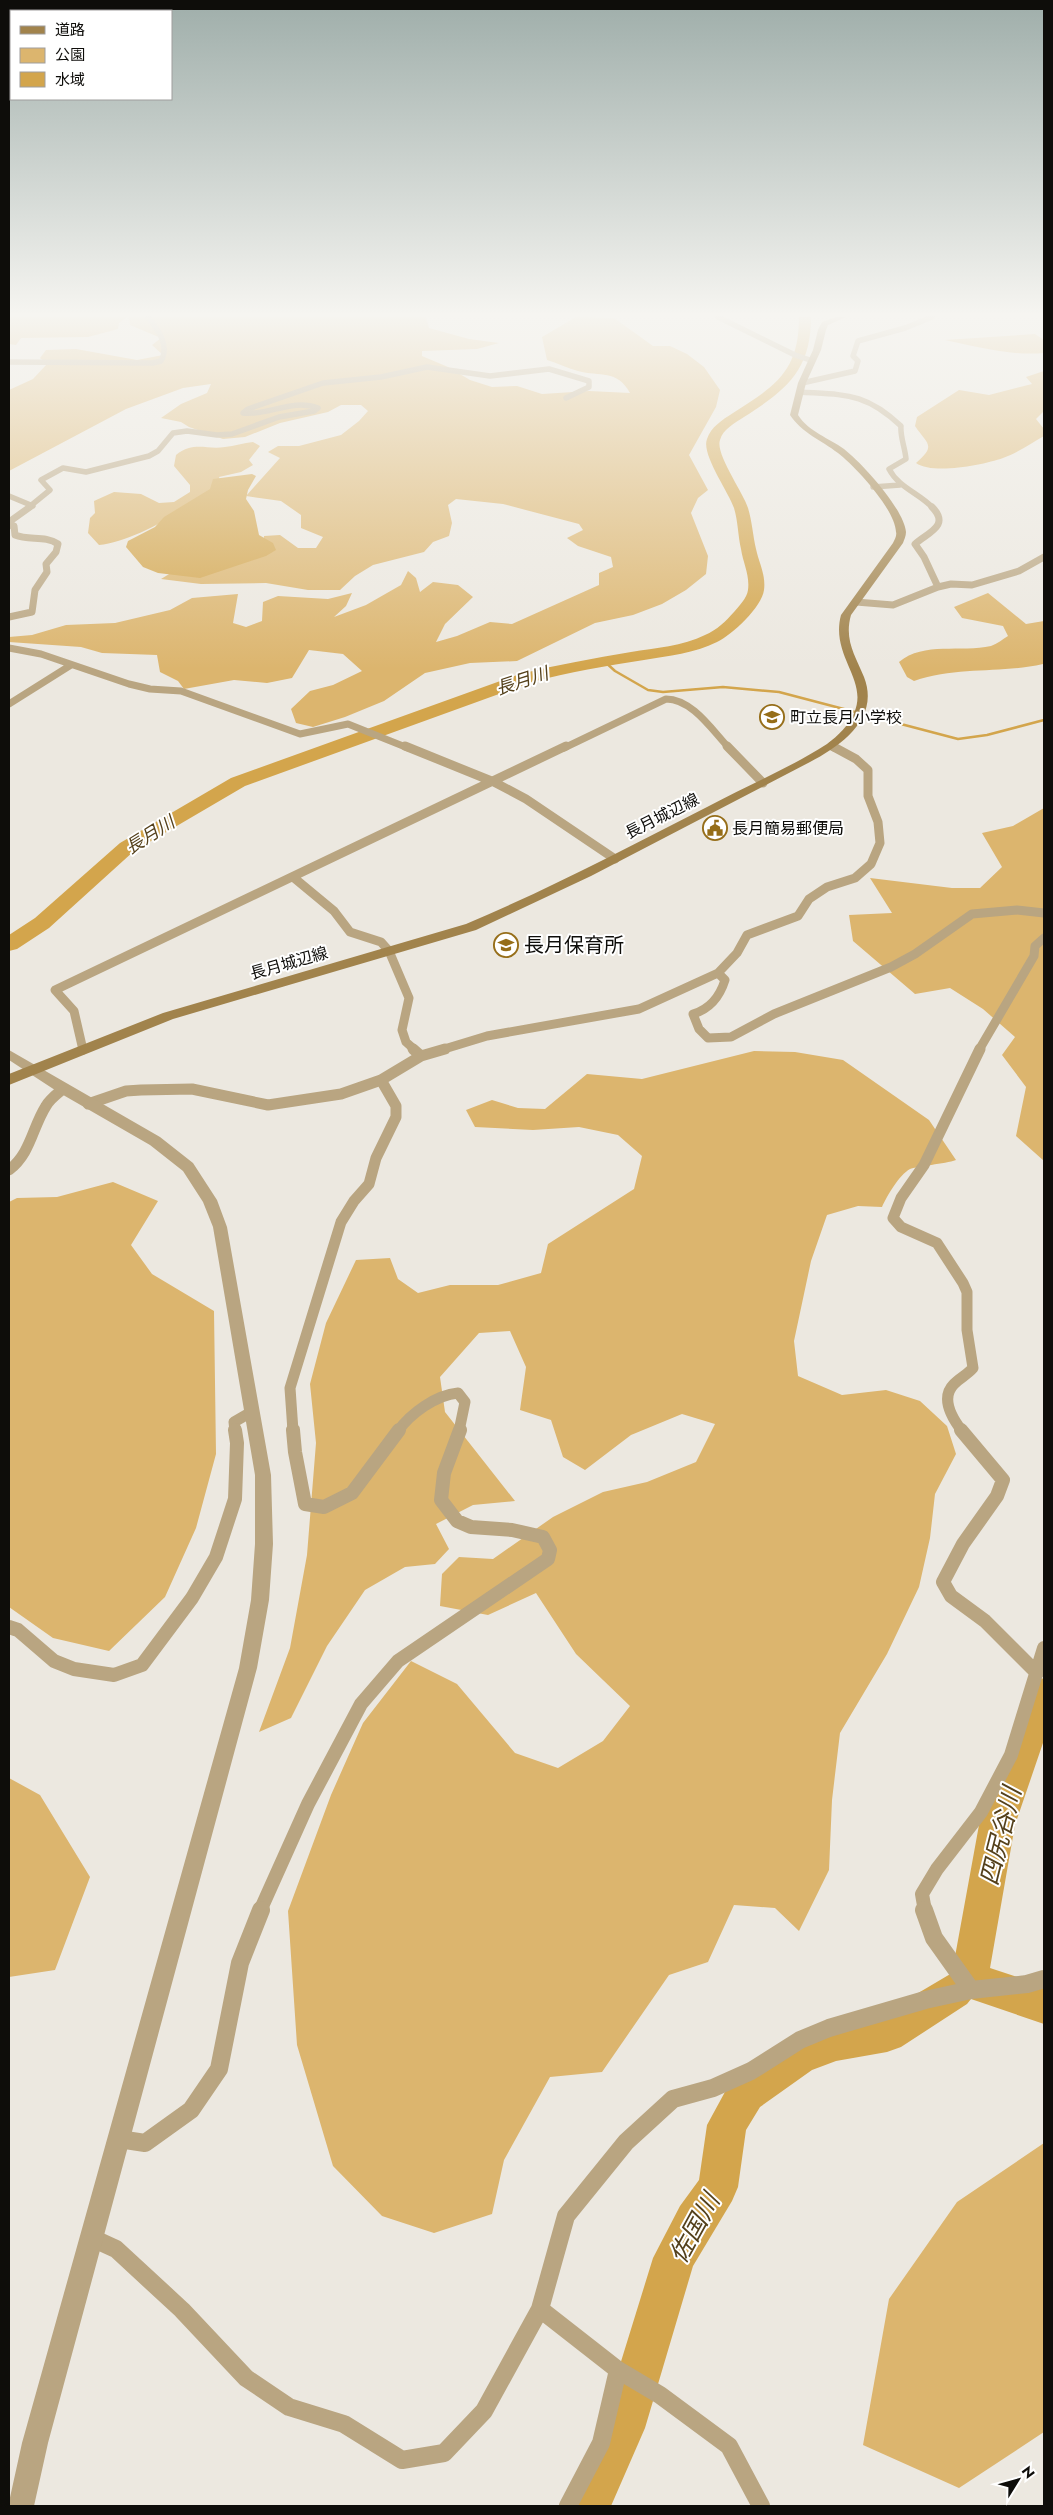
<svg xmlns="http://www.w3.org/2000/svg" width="1053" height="2515" viewBox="0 0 1053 2515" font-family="Jost,'Noto Sans JP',sans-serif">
  <rect width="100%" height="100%" fill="#ece8e0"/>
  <path fill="#dcb56e" d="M9 317H127L119 323 118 329 88 337 21 338 16 345 9 344Z
    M129 317H426L429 328 469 339 499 343 477 349 422 351V356L448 367 470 380 492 387 517 386 542 394 589 391 630 393C617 369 600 377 578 371 567 368 557 363 547 360L542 337 576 317 614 318 653 346H670L687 354 704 367 720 390 716 407 689 455 708 490 698 498 691 513 708 556 706 574 686 590 662 604 633 615 595 623 517 661 470 663 425 673 384 701 345 717 313 727 296 723 291 709 310 691 333 685 362 671 343 654 309 650 292 678 267 683 234 680 184 689 178 681 160 672 157 655 102 653 81 647 9 642V637L32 635 66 625 115 623 170 610 192 598 238 594 233 623 246 627 262 621 263 602 278 596 328 599 352 593 346 606 334 617 366 605 401 585 408 571 416 578 420 592 433 582 458 585 473 597 445 624 436 642 457 636 490 622 512 624 599 585V573L613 567 611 557 578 546 567 538 583 530 579 524 503 504 456 499 448 505 452 523 449 536 433 542 424 552 373 565 355 576 340 590H308L266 583 201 584 161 579 179 568 263 550 264 536 280 535 298 548H316L323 537 301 528V515L281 501 246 496 280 458 268 452 278 446H299L341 435 359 421 368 411 361 405H341L328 412 280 423 245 437 223 439 189 427 181 422 161 418 181 404 207 393 211 384 183 388 126 409 9 471V390L33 379 47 364 40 358 46 350 76 349 137 360 163 355 152 345 161 338 130 325Z
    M1035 334 1044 340V353C1011 356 978 347 945 340Z
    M1044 371V411L1036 419 1044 429V436C1032 443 1017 453 1003 458 983 465 933 475 916 463 937 445 927 444 915 426L917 417 959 390 989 395 1032 384 1026 377Z
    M253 442 260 446 249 460 253 465 241 472 219 477 221 484C192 506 135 542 99 545L88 533 90 518 95 513 94 501 114 492 141 494 159 503 174 502 190 492V485L174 466 176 455C194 441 206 450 225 447 234 446 244 443 253 442Z
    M988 593 1026 624 1044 621 1043 664C1000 674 959 666 914 681L907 677 899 662C924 641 961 653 991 646 997 644 1003 639 1008 636L1003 626 962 618 954 607Z
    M1044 808V1161L1016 1136 1026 1087 1002 1055 1015 1037 983 1009 950 988 915 994 853 941 849 915 892 913 870 878 952 888H980L1002 867 982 833 1013 826Z
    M754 1051 795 1052 843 1060 929 1120 956 1160C945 1164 917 1166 910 1169 899 1175 887 1196 882 1207L858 1206 827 1215 811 1261 794 1341 798 1376 842 1395 886 1390 920 1401 947 1426 956 1454 935 1494 930 1538 919 1587 887 1654 840 1733 832 1800 829 1870 799 1931 775 1908 734 1905 708 1962 669 1975 602 2072 550 2077 504 2160 492 2214 434 2233 382 2216 333 2166 297 2045 288 1911 331 1795 363 1723 411 1661 457 1684 515 1753 558 1768 603 1741 630 1706 576 1654 536 1593 488 1615 440 1606 442 1574 459 1557 493 1559 553 1517 603 1492 647 1482 696 1462 715 1424 682 1414 631 1435 585 1470 563 1457 551 1420 520 1410 526 1367 510 1331 479 1333 440 1377 445 1412 515 1501 473 1505 436 1524 449 1549 435 1564 405 1567 365 1590 327 1646 291 1718 259 1732 290 1648 307 1555 316 1443 310 1384 326 1323 356 1260 390 1258 398 1279 418 1293 450 1285H498L541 1273 548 1244 634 1189 642 1156 618 1135 579 1127 533 1130 475 1127 466 1110 492 1100 518 1108 545 1109 587 1074 642 1079Z
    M113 1182 158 1201 131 1245 152 1274 214 1311 216 1454 196 1528 165 1597 109 1651 53 1638 9 1607V1202L17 1198 57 1197Z
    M9 1778 40 1795 90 1877 55 1970 9 1977Z
    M1044 2143V2432L959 2488 863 2445 889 2299 957 2202Z"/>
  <path fill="#d3a54c" d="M252 474 256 476 248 490 246 499 254 511 259 535 273 543 276 550 266 556 200 578 158 573 143 567 126 547 128 541 155 527 164 517 210 489 213 479Z"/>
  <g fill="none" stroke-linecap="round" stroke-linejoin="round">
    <path stroke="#d3a54c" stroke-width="2.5" d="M604 661 615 671 648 690 663 692 723 687 779 692 958 739 987 735 1044 720"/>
    <path fill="#d3a54c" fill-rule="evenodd" d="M799 317H811C811 371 786 390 744 417 735 423 723 429 720 440 715 454 743 492 748 508 752 521 753 536 756 549 759 563 766 575 764 590 762 607 732 635 717 642 695 653 668 656 644 660 606 666 569 672 532 682L245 786 134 851 49 928 17 949 9 951V935L35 918 120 843 231 778 520 674C557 665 594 658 631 652 655 648 683 646 705 635 717 630 726 621 734 612 739 606 747 598 748 590 750 575 743 563 741 549 738 536 738 521 734 508 728 491 701 454 707 439 711 427 722 420 733 413 775 386 799 372 799 317Z
      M1044 1678V1740L1015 1825 990 1968 1044 1986V2024L971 1999 967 2004 901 2047 887 2052 836 2061 812 2070 760 2107 746 2130 738 2187 732 2201 693 2266 645 2428 611 2506H565L602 2423 653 2258 680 2206 699 2180 707 2125 732 2079 787 2040 836 2023 881 2015 952 1973 979 1825 1032 1682Z"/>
    <path stroke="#b9a581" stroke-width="5.5" d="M718 317 795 355 810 360
      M9 362 153 363 161 361C170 345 158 330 148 317
      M802 383 855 371 858 361 853 356 858 341 905 328 932 317
      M799 392C845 395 865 392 901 426 900 437 905 447 906 459L889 469C899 488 919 493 933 508
      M873 487 900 485
      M9 496 33 506
      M28 508 50 490 41 480 63 468 86 472 149 456 158 451 173 433 187 431 217 435 232 434 279 417 314 411 318 408C292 398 269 416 243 413L248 409 323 383 381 377 427 367 490 376 549 369 589 381V387L566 398"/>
    <path stroke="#b9a581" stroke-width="7" d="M932 507C951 526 927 533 915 544L924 557 938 587
      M9 522 30 507
      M9 525 14 526 15 535C29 541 45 535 58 544L56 552 46 564 47 572 35 590 32 612 9 617
      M856 602 893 605 938 587 951 584 972 585 1019 571 1044 557
      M9 648 41 654 129 684 150 689 181 691 300 734 348 724 408 748
      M9 704 71 665
      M831 746 834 748
      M564 748 666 699C692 699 712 730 729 748"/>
    <path stroke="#b9a581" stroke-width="9" d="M405 746 494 782 526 799 615 859
      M727 746 763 783
      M293 877 334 911 350 932 381 942 389 951 409 998 402 1030 406 1042 415 1050
      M718 973 725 980C720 996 710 1009 693 1014L699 1029 708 1038 731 1037 774 1014 891 967 915 954 972 914 1017 910 1044 913
      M83 1050 74 1011 55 990 566 746
      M441 1050 487 1036 639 1009 718 973 737 953 747 935 798 916 809 899 827 887 855 878 871 864 880 843 878 822 868 796V770L856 759 832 746
      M979 1050 1034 956 1035 946 1044 938"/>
    <path stroke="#b9a581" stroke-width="11" d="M413 1049 421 1056
      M88 1104 126 1091 141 1090 192 1089 268 1105 341 1094 381 1080 421 1056 445 1049
      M9 1170C31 1153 32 1128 46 1106 50 1099 57 1094 63 1089
      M235 1431 234 1422 253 1411
      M293 1431 290 1388 341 1222 354 1201 369 1184 376 1158 396 1117V1106L381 1080
      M398 1431C411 1413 436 1395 458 1393L465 1402 459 1431
      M962 1431C952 1418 940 1398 954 1384 960 1378 968 1374 973 1368L967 1330V1292L963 1283 937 1243 901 1227 893 1218 901 1198 924 1165 980 1049"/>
    <path stroke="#b9a581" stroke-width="14" d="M293 1430 295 1452 305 1504 324 1507 352 1493 399 1430
      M961 1430 1003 1480 997 1496 963 1544 943 1582 951 1596 985 1621 1037 1673
      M9 1627 18 1630 54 1661 74 1669 114 1675 142 1665 192 1598 216 1557 235 1499 237 1443 235 1430
      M260 1911 308 1804 361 1704 398 1661 548 1559 550 1550 543 1537 512 1530 471 1527 457 1521 441 1500 444 1473 460 1430
      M925 1911 922 1894 937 1869 981 1812 1011 1755 1044 1648"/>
    <path stroke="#b9a581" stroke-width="18" d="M924 1910 934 1938 971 1990
      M119 2139 145 2143 191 2110 219 2069 240 1963 261 1910
      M92 2238 116 2249 182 2310 246 2378 289 2407 344 2424 402 2460 444 2453 484 2411 540 2309 566 2216 626 2142 673 2099 713 2088 751 2071 800 2040 829 2028 925 2000 971 1990 1027 1984 1044 1979
      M540 2309 618 2370 660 2395 729 2446 761 2506
      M568 2506 601 2443 618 2370"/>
    <path fill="#b9a581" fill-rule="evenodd" d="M9 1050 160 1137 193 1163 217 1200 227 1227 271 1475 273 1544 269 1600 257 1668 48 2443 34 2506H9V2502L22 2443 239 1668 251 1600 255 1544V1475L213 1227 203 1202 183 1171 150 1145 58 1092 9 1060Z"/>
    <path fill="#a1834c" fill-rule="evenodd" d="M836 317H846L828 325 826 330 821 350 806 383 798 415C809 432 829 438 844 449 862 463 904 509 906 532 906 536 904 540 903 543L851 615C844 640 855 655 864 677 880 718 842 745 810 762L591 876 476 930 173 1019 9 1085V1074L163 1013 466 924C549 889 629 847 709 806 748 785 790 768 827 744 838 736 849 725 854 713 869 680 830 656 841 615L893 543C895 539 897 535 896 532 895 509 855 466 838 453 821 440 802 433 790 415L798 383 813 350 818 330 822 322Z"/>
  </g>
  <linearGradient id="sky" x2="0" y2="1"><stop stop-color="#9faeaa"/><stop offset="0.47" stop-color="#f6f5f1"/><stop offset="1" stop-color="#f6f5f1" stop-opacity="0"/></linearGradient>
  <rect width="1053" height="669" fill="url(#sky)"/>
  <defs>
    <symbol id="school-ring" viewBox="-11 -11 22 22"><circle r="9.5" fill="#fff" stroke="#966e19" stroke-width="1.5"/><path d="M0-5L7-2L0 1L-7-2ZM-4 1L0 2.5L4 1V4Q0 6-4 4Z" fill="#966e19"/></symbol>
    <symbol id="civic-ring" viewBox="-11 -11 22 22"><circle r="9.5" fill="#fff" stroke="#966e19" stroke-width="1.5"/><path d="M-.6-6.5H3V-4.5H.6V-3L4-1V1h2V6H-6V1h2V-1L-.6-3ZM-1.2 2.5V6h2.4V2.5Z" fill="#966e19"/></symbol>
  </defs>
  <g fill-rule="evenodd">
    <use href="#school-ring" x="758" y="703" width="28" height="28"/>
    <use href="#civic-ring" x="701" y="814" width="28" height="28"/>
    <use href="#school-ring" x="492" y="931" width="28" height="28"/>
  </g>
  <g text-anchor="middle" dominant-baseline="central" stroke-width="4" stroke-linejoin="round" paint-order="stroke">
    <g font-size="16" fill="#0e0d0a" stroke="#fff" text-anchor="start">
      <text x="790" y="717">町立長月小学校</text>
      <text x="732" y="828">長月簡易郵便局</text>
    </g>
    <g font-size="16" fill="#0e0d0a" stroke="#fff">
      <text transform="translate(662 816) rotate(-27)">長月城辺線</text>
      <text transform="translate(289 963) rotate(-16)">長月城辺線</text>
    </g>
    <g font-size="18" font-style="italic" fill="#54401b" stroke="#fff">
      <text transform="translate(522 681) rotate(-18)">長月川</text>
      <text transform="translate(150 835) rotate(-32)">長月川</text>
    </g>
    <g font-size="20" fill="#0e0d0a" stroke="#fff" text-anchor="start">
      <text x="524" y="945">長月保育所</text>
    </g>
    <g font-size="25" font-style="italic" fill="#54401b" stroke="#fff">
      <text transform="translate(1000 1836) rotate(-76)">四尻谷川</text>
      <text transform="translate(694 2228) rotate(-61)">佐国川</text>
    </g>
  </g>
  <rect width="1053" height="2515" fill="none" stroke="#0e0d0a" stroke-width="20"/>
  <rect x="10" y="10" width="162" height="90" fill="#ffffff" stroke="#9f9e9d"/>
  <rect x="20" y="26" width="25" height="8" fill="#a1834c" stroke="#9f9e9d"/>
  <text x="55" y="35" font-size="15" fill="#0e0d0a">道路</text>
  <rect x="20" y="48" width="25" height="15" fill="#dcb56e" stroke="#9f9e9d"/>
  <text x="55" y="60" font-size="15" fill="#0e0d0a">公園</text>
  <rect x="20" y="72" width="25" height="15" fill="#d3a54c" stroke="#9f9e9d"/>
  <text x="55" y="85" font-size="15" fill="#0e0d0a">水域</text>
  <g transform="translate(1018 2480) rotate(53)" stroke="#ffffff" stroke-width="4" paint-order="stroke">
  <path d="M0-4L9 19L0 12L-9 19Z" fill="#0e0d0a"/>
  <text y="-8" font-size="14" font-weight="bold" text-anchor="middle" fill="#0e0d0a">N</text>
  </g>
</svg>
